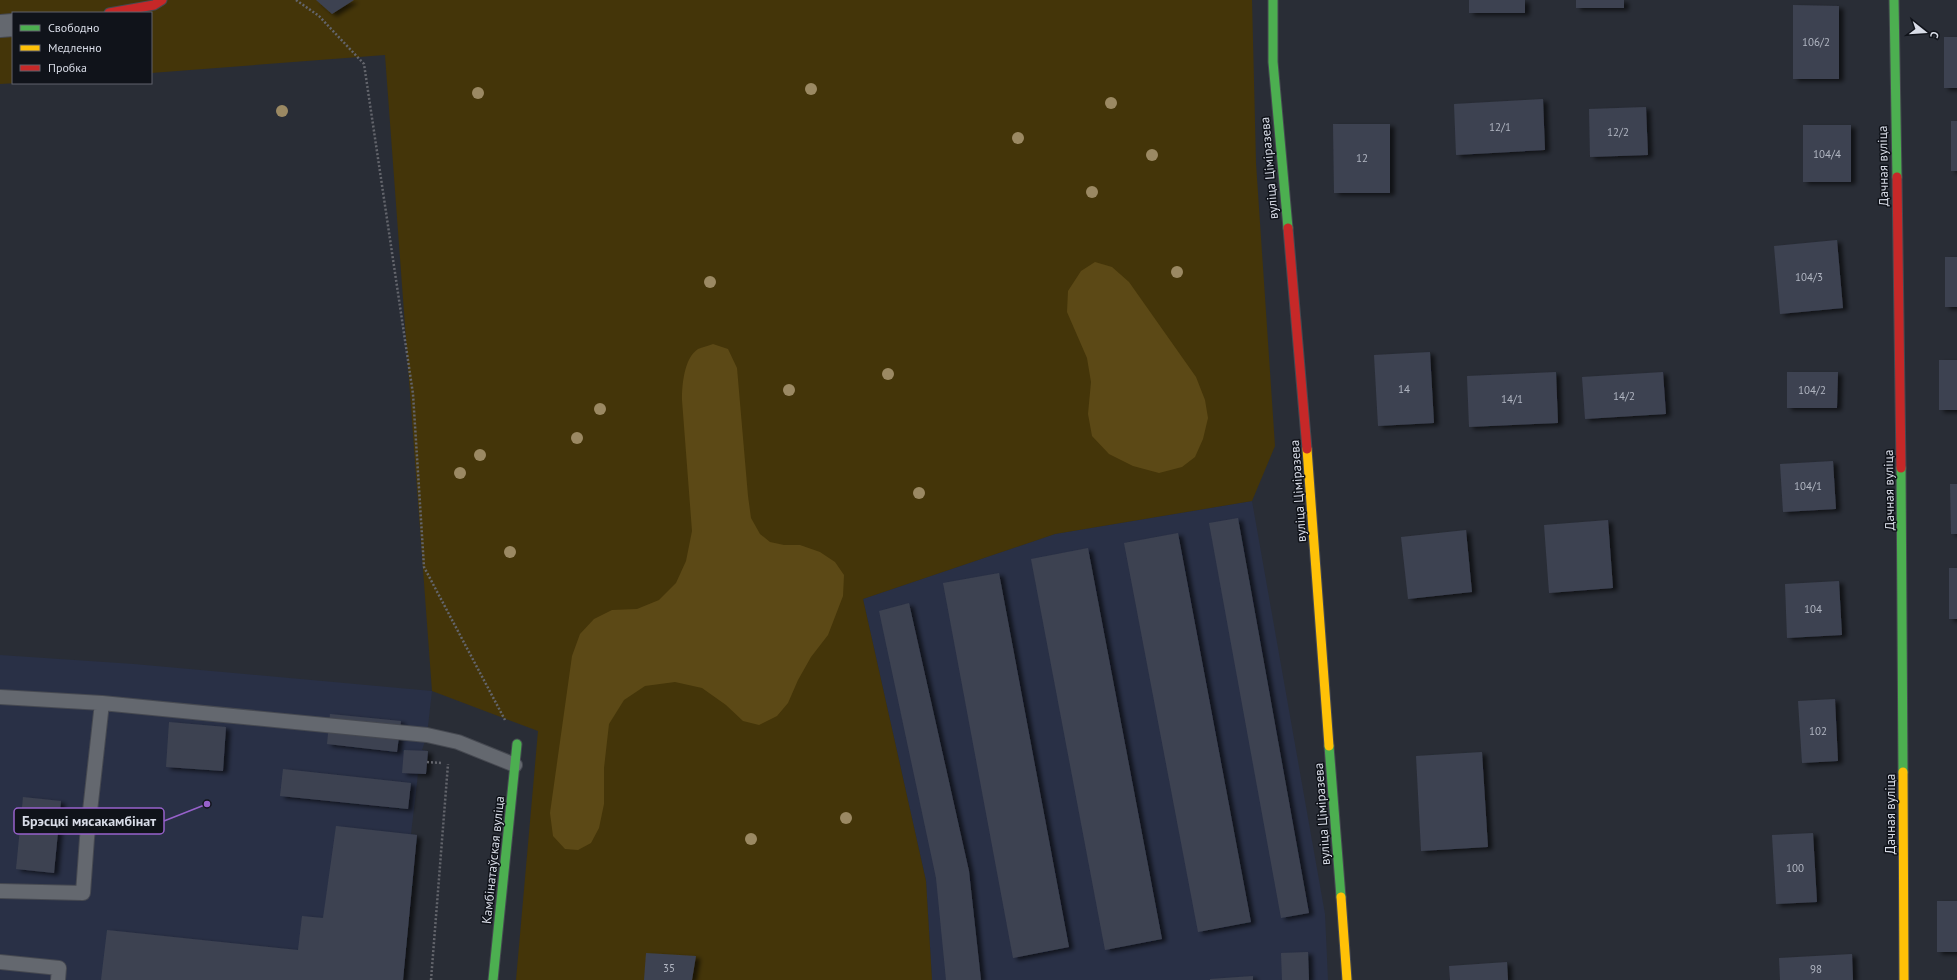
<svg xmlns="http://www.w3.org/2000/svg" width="1957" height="980" viewBox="0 0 1957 980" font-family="'PT Sans',sans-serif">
  <defs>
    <filter id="shadow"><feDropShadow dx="4.5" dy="2.5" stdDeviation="2" flood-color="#0009"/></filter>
  </defs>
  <rect width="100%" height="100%" fill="#292d36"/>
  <path fill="#293046" d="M1252 501 1325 914 1328 980H932L926 881 863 599 1055 534Z
    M0 655 134 664 432 691 427 735 422 750 428 751 426 774H418L411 834 417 835 403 980H0Z"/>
  <path fill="#443509" d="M0 0H1252L1256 163 1275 446 1252 501 1055 534 863 599 926 881 932 980H516L538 731 432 691 385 55 151 73V13H13V83H17L0 84Z"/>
  <path fill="#5c4916" d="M1095 262 1112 267 1129 282 1196 377 1205 400 1208 418 1203 439 1195 457 1182 467 1159 473 1133 466 1109 454 1092 436 1088 414 1091 382 1087 358 1067 312 1068 291 1081 271Z
    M713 344 728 349 737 368 748 496 751 518 760 534 770 542 784 545H800L820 552 835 562 844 575 843 596 828 635 811 657 798 680 788 703 777 716 759 725 743 721 726 705 702 688 675 682 645 686 624 700 609 724 604 768V804L599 828 591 843 578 850 565 849 553 836 550 813 572 656 580 634 594 619 612 610 637 609 659 600 676 583 686 561 692 531 682 400C682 385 684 358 698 349 702 347 709 346 713 344Z"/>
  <path fill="#3d4251" filter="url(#shadow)" d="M316 0H354L332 14Z
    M1469 0H1525V13H1469Z
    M1576 0H1624V8H1576Z
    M1793 5 1839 6V79H1793Z
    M1944 37H1957V88H1944Z
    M1543 99 1545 150 1456 155 1454 104Z
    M1646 107 1648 155 1590 157 1589 109Z
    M1951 121H1957V171H1951Z
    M1333 124H1390V193H1334Z
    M1803 125H1851V182H1803Z
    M1837 240 1843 308 1780 314 1774 246Z
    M1945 257H1957V307H1945Z
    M1430 352 1434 423 1378 426 1374 355Z
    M1939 360H1957V410H1939Z
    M1556 372 1558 423 1469 427 1467 376Z
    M1663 372 1666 414 1585 419 1582 377Z
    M1787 372H1838L1837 408H1787Z
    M1833 461 1836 509 1783 512 1780 464Z
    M1950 484H1957V534H1951Z
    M1238 518 1309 913 1281 918 1209 523Z
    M1608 520 1613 588 1549 593 1544 525Z
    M1466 530 1472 592 1408 599 1401 537Z
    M1178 533 1251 922 1198 932 1124 543Z
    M1088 548 1162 939 1105 950 1031 559Z
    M1949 568H1957V619H1949Z
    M999 573 1069 947 1013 958 943 583Z
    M1839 581 1842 635 1787 638 1785 584Z
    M909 603 969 871 981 980H946L936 878 879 611Z
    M1835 699 1838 761 1802 763 1798 701Z
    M330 714 401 721 397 752 327 744Z
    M169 722 226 727 223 771 166 767Z
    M404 750 428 751 426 774 402 773Z
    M1482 752 1488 847 1421 851 1416 756Z
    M283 769 411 783 408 809 280 796Z
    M23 797 61 801 54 873 16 869Z
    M336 826 417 835 403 980H101L107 930 298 950 302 916 323 918Z
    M1813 833 1817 902 1776 904 1772 835Z
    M1937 901H1957V952H1937Z
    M1308 952 1309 980H1282L1281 953Z
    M646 953 696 956 692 980H644Z
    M1852 954 1853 980H1780L1779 958Z
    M1507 962 1508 980H1450L1449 966Z
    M1253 976V980H1210V979Z"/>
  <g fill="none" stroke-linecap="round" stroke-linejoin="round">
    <defs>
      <path id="lane" d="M0 697 102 703 87 838 83 893 0 891
        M102 703 427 735 458 742 515 765
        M0 962 59 968 58 980"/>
      <path id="street" d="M0 26 13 25"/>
      <path id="fast" d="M1273 0V62L1288 228
        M1894 0 1897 177
        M1901 468 1903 772
        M1329 746 1341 897
        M493 980 517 744"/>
      <path id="slow" d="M1307 449 1329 746
        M1903 772 1904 980
        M1341 897 1347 980"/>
      <path id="jam" d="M109 13 154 5 162 0
        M1897 177 1901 468
        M1288 228 1307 449"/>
    </defs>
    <use href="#lane" stroke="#464951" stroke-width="16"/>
    <use href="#street" stroke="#464951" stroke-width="24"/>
    <use href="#fast" stroke="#464951" stroke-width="11"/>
    <use href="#slow" stroke="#464951" stroke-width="11"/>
    <use href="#jam" stroke="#464951" stroke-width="11"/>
    <path stroke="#63656c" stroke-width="2.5" stroke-dasharray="2 2" stroke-linecap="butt" d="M296 0 319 16 364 64 413 394 424 567 505 720
      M427 762 441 763
      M431 980 448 764"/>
    <use href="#lane" stroke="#64686f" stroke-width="14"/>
    <use href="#street" stroke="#64686f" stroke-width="22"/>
    <use href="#fast" stroke="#4caf50" stroke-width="9"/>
    <use href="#slow" stroke="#ffc107" stroke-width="9"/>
    <use href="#jam" stroke="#c62828" stroke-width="9"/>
  </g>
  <g fill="#9b8963">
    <circle cx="811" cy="89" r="6"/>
    <circle cx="478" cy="93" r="6"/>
    <circle cx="1111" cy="103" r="6"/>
    <circle cx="282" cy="111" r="6"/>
    <circle cx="1018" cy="138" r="6"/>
    <circle cx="1152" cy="155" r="6"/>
    <circle cx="1092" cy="192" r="6"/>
    <circle cx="1177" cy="272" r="6"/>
    <circle cx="710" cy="282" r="6"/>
    <circle cx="888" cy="374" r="6"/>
    <circle cx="789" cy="390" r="6"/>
    <circle cx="600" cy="409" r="6"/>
    <circle cx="577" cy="438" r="6"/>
    <circle cx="480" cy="455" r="6"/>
    <circle cx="460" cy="473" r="6"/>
    <circle cx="919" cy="493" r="6"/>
    <circle cx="510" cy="552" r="6"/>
    <circle cx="846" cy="818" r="6"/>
    <circle cx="751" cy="839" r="6"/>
  </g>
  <g text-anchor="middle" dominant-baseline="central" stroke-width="3" stroke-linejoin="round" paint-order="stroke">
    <g font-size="11" fill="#b1b6c2">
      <text x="1816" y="42">106/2</text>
      <text x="1500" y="127">12/1</text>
      <text x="1618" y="132">12/2</text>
      <text x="1827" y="154">104/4</text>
      <text x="1362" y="158">12</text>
      <text x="1809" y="277">104/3</text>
      <text x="1404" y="389">14</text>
      <text x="1812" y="390">104/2</text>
      <text x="1624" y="396">14/2</text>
      <text x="1512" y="399">14/1</text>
      <text x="1808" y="486">104/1</text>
      <text x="1813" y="609">104</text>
      <text x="1818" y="731">102</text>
      <text x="1795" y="868">100</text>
      <text x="669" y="968">35</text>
      <text x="1816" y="969">98</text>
    </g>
    <g font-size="13" fill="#d8dce7" stroke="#10131a">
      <text transform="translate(1883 166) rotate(-91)">Дачная вуліца</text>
      <text transform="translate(1269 168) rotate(-95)">вуліца Ціміразева</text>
      <text transform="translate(1889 490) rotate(-91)">Дачная вуліца</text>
      <text transform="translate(1298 491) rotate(-94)">вуліца Ціміразева</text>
      <text transform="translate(1322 814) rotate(-94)">вуліца Ціміразева</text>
      <text transform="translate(1890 814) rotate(-90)">Дачная вуліца</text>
      <text transform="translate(493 860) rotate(-84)">Камбінатаўская вуліца</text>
    </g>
  </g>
  <path fill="none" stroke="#9761cb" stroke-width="1.5" d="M207 804L164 821"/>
  <circle fill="#9761cb" stroke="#10131a" stroke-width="1.5" cx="207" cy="804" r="4"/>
  <rect fill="#10131a" stroke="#9761cb" stroke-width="1.5" x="14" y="808" width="150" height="26" rx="4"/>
  <g font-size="14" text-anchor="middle" font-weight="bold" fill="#d8dce7">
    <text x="89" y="826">Брэсцкі мясакамбінат</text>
  </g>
  <rect x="12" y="12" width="140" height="72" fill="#10131a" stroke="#60636c"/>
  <rect x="20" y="25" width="20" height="6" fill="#4caf50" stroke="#60636c"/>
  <text x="48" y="32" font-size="12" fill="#d8dce7">Свободно</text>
  <rect x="20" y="45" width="20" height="6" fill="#ffc107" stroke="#60636c"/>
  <text x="48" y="52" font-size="12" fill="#d8dce7">Медленно</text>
  <rect x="20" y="65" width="20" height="6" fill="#c62828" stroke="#60636c"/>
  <text x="48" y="72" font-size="12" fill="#d8dce7">Пробка</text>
  <g transform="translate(1925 32) rotate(107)" stroke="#10131a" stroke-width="3" paint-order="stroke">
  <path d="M0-3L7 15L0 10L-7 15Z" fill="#d8dce7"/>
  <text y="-6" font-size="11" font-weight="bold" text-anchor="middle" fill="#d8dce7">С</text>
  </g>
</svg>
